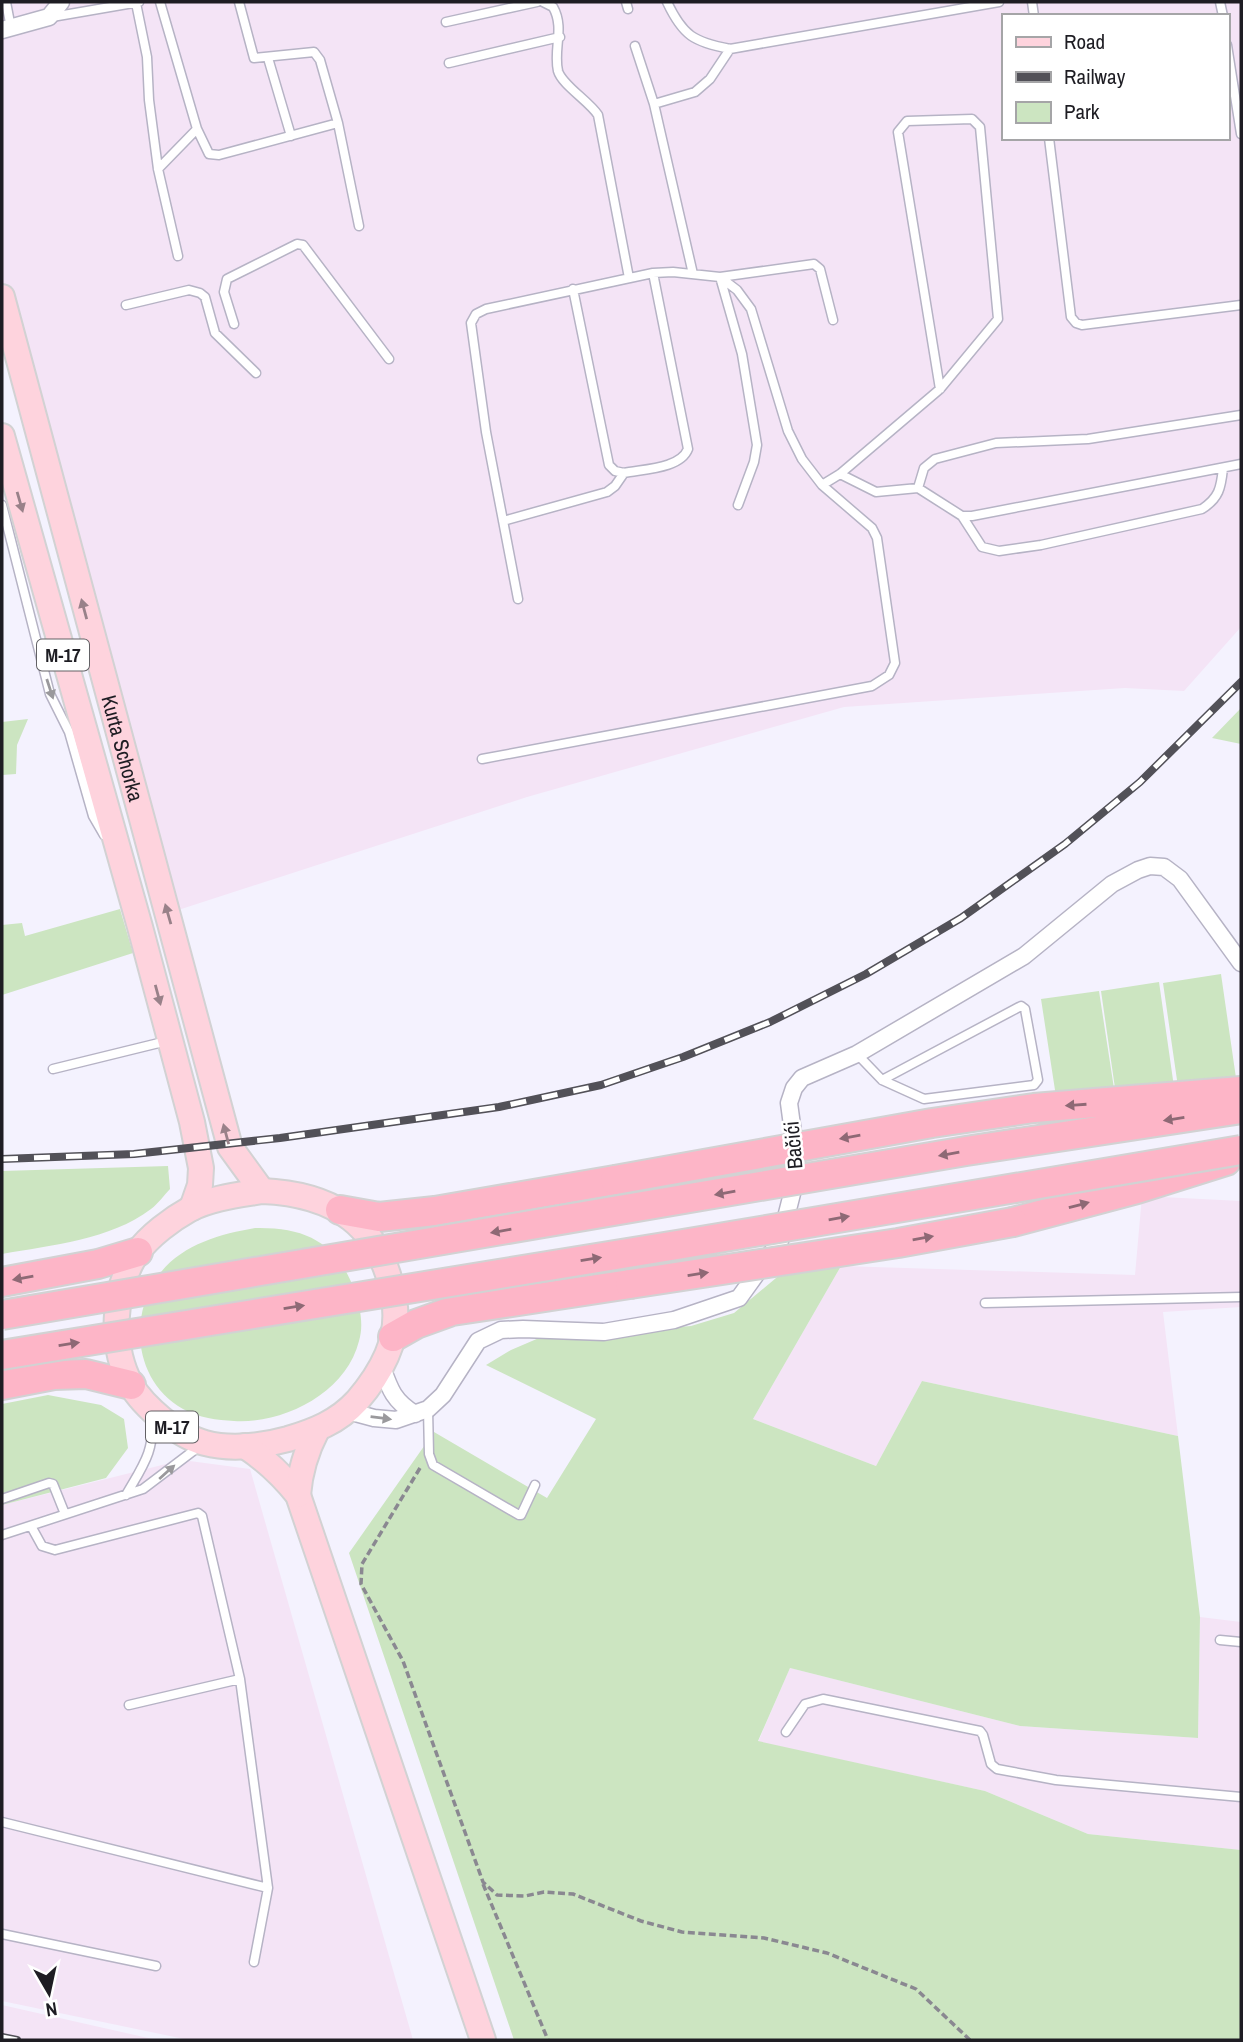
<svg xmlns="http://www.w3.org/2000/svg" width="1243" height="2042" viewBox="0 0 1243 2042" font-family="'Archivo Narrow',sans-serif">
  <rect width="100%" height="100%" fill="#f4f2fe"/>
  <path fill="#f4e4f6" fill-rule="evenodd" d="M2 2H1241V627L1184 691 1125 688 844 707 527 797 169 913 2 293ZM1003 16H1227V138H1003Z
    M1142 1196 1241 1201V1307L1163 1312 1178 1436 922 1381 876 1466 753 1419 841 1266 1135 1275Z
    M182 1460 250 1469 413 2040H189L2 2001V1505Z
    M1200 1617 1241 1622V1850L1088 1834 985 1791 758 1742 790 1668 1020 1726 1198 1738Z
    M2 2005 157 2040H2Z"/>
  <path fill="#cce5c1" d="M1241 708V744L1212 738Z
    M28 719 17 745 16 774 2 775V722Z
    M120 909 133 953 2 995V925L22 923 25 936Z
    M1221 974 1236 1078 1178 1087 1163 983Z
    M1159 982 1174 1087 1116 1095 1101 991Z
    M1099 991 1115 1095 1057 1103 1041 999Z
    M168 1166 170 1189C164 1195 158 1204 151 1209 110 1240 52 1245 2 1254V1171Z
    M255 1228C305 1227 336 1242 354 1289 360 1305 364 1325 359 1341 346 1393 284 1424 234 1421 217 1420 199 1418 183 1409 135 1382 128 1318 158 1276 180 1245 220 1234 255 1228Z
    M841 1266 753 1419 876 1466 922 1381 1178 1436 1200 1617 1198 1738 1020 1726 790 1668 758 1741 985 1791 1088 1834 1241 1850V2040H514L349 1553 434 1432 547 1498 596 1419 486 1365 511 1350 539 1338 691 1326 734 1313 782 1273Z
    M48 1395 101 1405 124 1419 128 1448 106 1478 2 1505V1404Z"/>
  <g fill="none" stroke-linecap="round" stroke-linejoin="round">
    <defs>
      <path id="service" d="M6 2 11 28
        M160 2 197 129 209 154 219 155 338 123 359 226
        M239 2 254 58 314 52 320 60 338 123
        M543 2 553 7C565 28 553 49 558 71 562 85 589 101 598 115L629 278
        M626 2 628 9
        M667 2C683 36 694 42 730 49L999 2
        M1032 2 1034 16
        M1220 2 1223 16
        M136 3 147 57 149 100 158 169 178 256
        M52 17 139 2
        M446 22 537 2
        M1227 45 1241 134
        M635 46 654 104 693 274
        M268 58 291 136
        M449 63 560 37
        M654 104 695 92 710 79 730 49
        M1049 138 1071 317 1076 323 1082 325 1241 305
        M158 169 197 129
        M573 289 609 465 615 471 624 473C643 469 680 469 688 449L653 273
        M126 305 189 290 200 293 205 297 215 333 256 373
        M234 324 224 292 227 279 297 244 303 245 389 359
        M840 474 876 492 918 488 962 516H972L1241 464
        M822 485 840 474 940 389 998 319 980 127 972 119 907 121 898 132 940 389
        M918 488 924 468 935 459 996 443 1088 439 1241 415
        M2 505 50 694 69 732 93 816 104 835
        M738 505 754 462 757 445 742 354 720 277 814 264 820 269 833 320
        M962 516 982 547 999 551 1041 545 1202 509C1219 498 1221 488 1223 468
        M503 521 607 492 615 486 624 473
        M482 759 872 686 889 675 895 663 877 538 872 528 822 485 802 459 788 431 751 309 737 290 720 277 673 272 653 273 486 309 476 314 471 323 486 432 518 599
        M857 1054 882 1080 924 1099 1034 1085 1038 1080 1025 1009 1021 1006 882 1080
        M53 1069 167 1041
        M985 1303 1241 1297
        M428 1409 429 1454 433 1465 519 1515H521L535 1485
        M126 1495C142 1467 156 1450 151 1417
        M2 1499 49 1483 53 1484 65 1514
        M31 1526 42 1546 55 1550 198 1513 202 1516 240 1679 129 1705
        M2 1535 143 1489 201 1445
        M1220 1640 1241 1642
        M240 1679 268 1888 254 1962
        M786 1732 805 1704 823 1699 980 1731 983 1735 991 1764 997 1769 1056 1780 1241 1797
        M2 1822 268 1888
        M2 1934 156 1966"/>
      <path id="minor" d="M2 30 49 17 61 2
        M382 1367C390 1390 394 1401 415 1414
        M348 1411 374 1418 396 1420 428 1409 443 1395 478 1341 501 1330 523 1329 604 1332 674 1320 739 1298 780 1241 798 1170 789 1103 794 1088 802 1078 857 1054 1024 956 1112 884 1138 870 1150 866 1164 867 1180 879 1241 963"/>
      <g id="primary">
        <path id="s1" d="M2 297 230 1147 262 1191"/>
        <path d="M2 436 140 927 192 1122 201 1168 200 1185 192 1208"/>
        <path d="M262 1191C335 1194 382 1225 394 1300 401 1339 381 1373 357 1401 338 1422 314 1431 288 1439 263 1446 231 1450 205 1443 189 1439 175 1429 163 1420 151 1410 139 1399 131 1385 110 1346 112 1290 137 1253 149 1236 172 1219 190 1209 211 1198 238 1195 262 1191Z"/>
        <path d="M245 1446C266 1460 282 1475 298 1495L483 2040"/>
        <path d="M298 1495C300 1470 306 1451 317 1430"/>
      </g>
      <path id="motorway" d="M340 1210 379 1217 435 1211 615 1180
        M1013 1222 1137 1189 1226 1161
        M2 1282 98 1264 138 1252
        M393 1337 416 1324 452 1311 630 1284
        M2 1385 54 1375 86 1374 131 1385"/>
    </defs>
    <use href="#service" stroke="#b6b3c5" stroke-width="11"/>
    <use href="#minor" stroke="#b6b3c5" stroke-width="19"/>
    <use href="#primary" stroke="#d2d2d3" stroke-width="28"/>
    <use href="#motorway" stroke="#d2d2d3" stroke-width="32"/>
    <path stroke="#8a8891" stroke-width="3.5" stroke-dasharray="7 3.5" stroke-linecap="butt" d="M420 1468 362 1564 361 1584 403 1661 483 1882 497 1895 525 1896 544 1892 573 1894 641 1921 682 1932 764 1938 827 1953 916 1989 970 2040
      M483 1884 548 2040"/>
    <use href="#service" stroke="#fff" stroke-width="8"/>
    <use href="#minor" stroke="#fff" stroke-width="16"/>
    <use href="#primary" stroke="#fed3dd" stroke-width="24"/>
    <use href="#motorway" stroke="#fdb5c7" stroke-width="28"/>
    <defs>
      <path id="rail" d="M2 1159 134 1154 280 1138 499 1107 601 1085 683 1057 770 1022 866 974 961 918 1065 844 1140 782 1241 682
        M2 2037 17 2040"/>
    </defs>
    <use href="#rail" stroke="#525158" stroke-width="8"/>
    <use href="#rail" stroke="#fff" stroke-width="5" stroke-dasharray="16" stroke-linecap="butt"/>
    <defs>
      <path id="motorway-bridge" d="M615 1180 932 1123 1034 1108 1241 1091
        M630 1284 898 1243 1013 1222
        M2 1315 966 1151 1241 1109
        M2 1355 683 1244 1241 1150"/>
    </defs>
    <use href="#motorway-bridge" stroke="#d2d2d3" stroke-width="32" stroke-linecap="butt"/>
    <use href="#motorway-bridge" stroke="#fdb5c7" stroke-width="28"/>
  </g>
  <defs><path id="oneway-solid" d="M-6-.8H1V-3.2L6.5 0L1 3.2V.8H-6Z" transform="scale(1.75)"/></defs>
  <g fill="#998189">
    <use href="#oneway-solid" transform="translate(20 502) rotate(74)"/>
    <use href="#oneway-solid" transform="translate(84 609) rotate(-105)"/>
    <use href="#oneway-solid" transform="translate(168 914) rotate(-106)"/>
    <use href="#oneway-solid" transform="translate(158 995) rotate(75)"/>
    <use href="#oneway-solid" transform="translate(226 1134) rotate(-105)"/>
  </g>
  <g fill="#9a999c">
    <use href="#oneway-solid" transform="translate(50 689) rotate(72)"/>
    <use href="#oneway-solid" transform="translate(381 1418) rotate(7)"/>
    <use href="#oneway-solid" transform="translate(167 1472) rotate(-42)"/>
  </g>
  <g fill="#8e6975">
    <use href="#oneway-solid" transform="translate(1076 1105) rotate(176)"/>
    <use href="#oneway-solid" transform="translate(1174 1119) rotate(171)"/>
    <use href="#oneway-solid" transform="translate(850 1137) rotate(170)"/>
    <use href="#oneway-solid" transform="translate(949 1154) rotate(170)"/>
    <use href="#oneway-solid" transform="translate(725 1193) rotate(170)"/>
    <use href="#oneway-solid" transform="translate(1079 1205) rotate(-15)"/>
    <use href="#oneway-solid" transform="translate(839 1218) rotate(-10)"/>
    <use href="#oneway-solid" transform="translate(501 1231) rotate(170)"/>
    <use href="#oneway-solid" transform="translate(923 1238) rotate(-10)"/>
    <use href="#oneway-solid" transform="translate(591 1259) rotate(-9)"/>
    <use href="#oneway-solid" transform="translate(698 1274) rotate(-9)"/>
    <use href="#oneway-solid" transform="translate(23 1278) rotate(170)"/>
    <use href="#oneway-solid" transform="translate(294 1307) rotate(-9)"/>
    <use href="#oneway-solid" transform="translate(69 1344) rotate(-9)"/>
  </g>
  <g text-anchor="middle" dominant-baseline="central" stroke-width="5" stroke-linejoin="round" paint-order="stroke">
    <g fill="#fff" stroke="#626165" stroke-width="2">
      <rect x="37" y="639.5" width="52" height="31" rx="5"/>
      <rect x="146" y="1411.5" width="52" height="31" rx="5"/>
    </g>
    <g font-size="19" font-weight="bold" fill="#1e1d23">
      <text x="63" y="655">M-17</text>
      <text x="172" y="1427">M-17</text>
    </g>
    <g font-size="21" fill="#1e1d23" stroke="#fff">
      <text stroke="none"><textPath href="#s1" startOffset="467">Kurta Schorka</textPath></text>
      <text transform="translate(793 1145) rotate(-95)">Bačići</text>
    </g>
  </g>
  <rect width="1243" height="2042" fill="none" stroke="#1e1d23" stroke-width="7"/>
  <rect x="1002" y="14" width="228" height="126" fill="#ffffff" stroke="#a5a5a7" stroke-width="2"/>
  <rect x="1016" y="37" width="35" height="10" fill="#fed3dd" stroke="#a5a5a7" stroke-width="2"/>
  <text x="1064" y="49" font-size="21" fill="#1e1d23">Road</text>
  <rect x="1016" y="72" width="35" height="10" fill="#525158" stroke="#a5a5a7" stroke-width="2"/>
  <text x="1064" y="84" font-size="21" fill="#1e1d23">Railway</text>
  <rect x="1016" y="102" width="35" height="21" fill="#cce5c1" stroke="#a5a5a7" stroke-width="2"/>
  <text x="1064" y="119" font-size="21" fill="#1e1d23">Park</text>
  <g transform="translate(49 1993) rotate(171)" stroke="#ffffff" stroke-width="5" paint-order="stroke">
  <path d="M0-5L12 26L0 18L-12 26Z" fill="#1e1d23"/>
  <text y="-10" font-size="19" font-weight="bold" text-anchor="middle" fill="#1e1d23">N</text>
  </g>
</svg>
